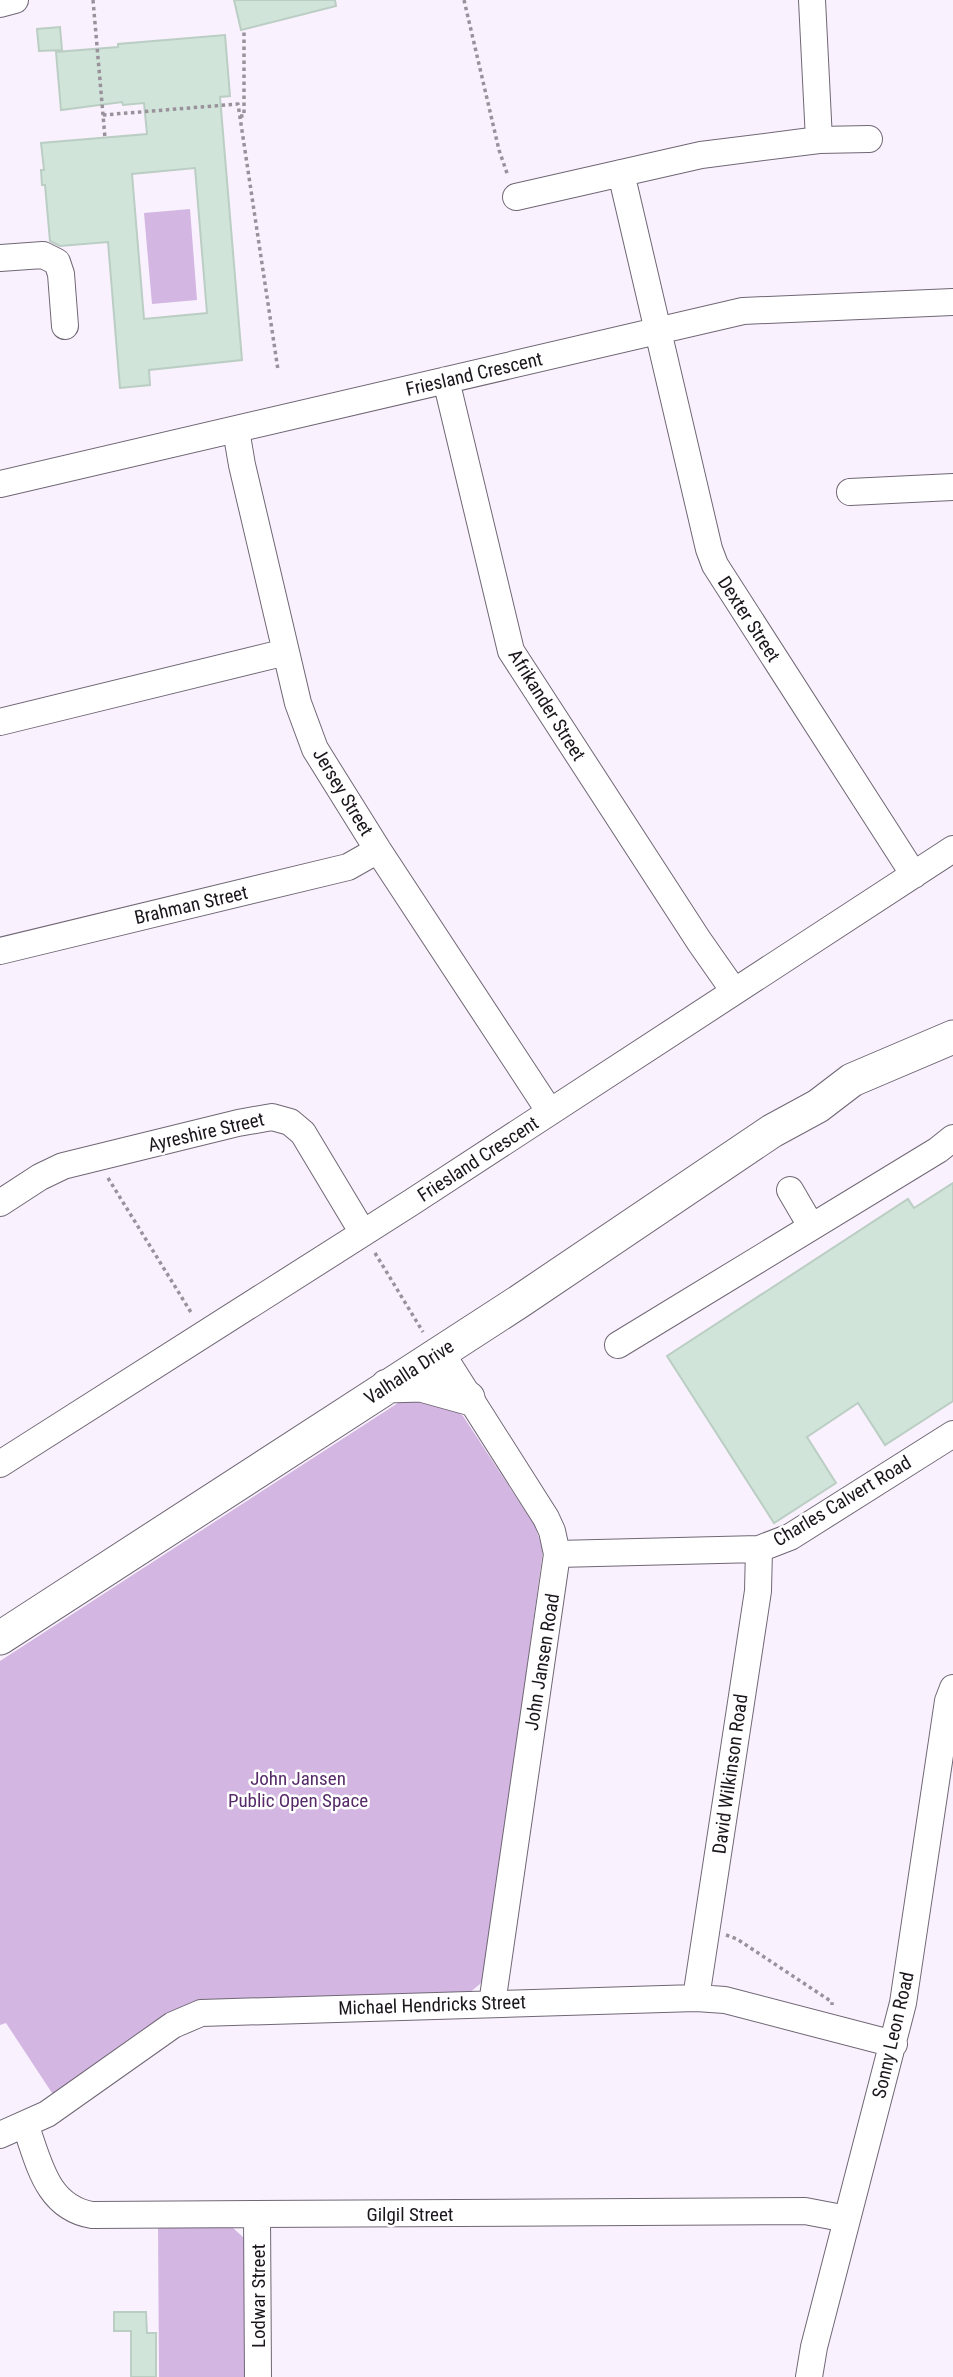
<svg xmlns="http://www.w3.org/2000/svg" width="953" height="2377" viewBox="0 0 953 2377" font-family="'Roboto Condensed',sans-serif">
  <rect width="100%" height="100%" fill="#faf1fe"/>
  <path fill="#d3b6e1" d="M190 209 197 300 152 304 144 213Z
    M411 1399 455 1409 463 1416 535 1526 543 1550 485 1977 480 1984 469 1993 199 2003 54 2096 6 2023 0 2025V1661L398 1403Z
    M158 2223 232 2227 244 2238 251 2377H159Z"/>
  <path fill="#d1e4da" stroke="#bbcec3" stroke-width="2" fill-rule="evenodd" d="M234 0H335L336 6 241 30Z
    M60 27 62 50 39 51 37 29Z
    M225 35 230 96 220 97 242 360 149 370 150 385 120 388 108 242 60 246 50 241 45 185H42L41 170H44L41 143 147 134 144 103 123 105 122 102 61 110 56 52 118 47V44ZM195 168 207 313 144 319 132 174Z
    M953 1183V1401L885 1445 858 1403 807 1437 836 1483 774 1523 667 1356 908 1199 914 1208Z
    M114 2312H146L147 2333H156V2377H131V2331H114Z"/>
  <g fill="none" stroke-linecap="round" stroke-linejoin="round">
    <defs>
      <path id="minor" d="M812 0 819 140
        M0 4 15 0
        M621 173 709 549 715 565 914 875
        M516 197 701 155 819 140 869 139
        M0 258 43 255 57 262 61 274 65 326
        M446 380 511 651 699 941 734 991
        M236 430 242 465 298 703 315 749 378 850 550 1112
        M0 484 743 311 953 302
        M850 492 953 487
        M0 722 286 652
        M0 951 348 867 378 850
        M790 1190 811 1226
        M0 1203 40 1177 63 1166 238 1123 272 1117 290 1122 303 1133 363 1233
        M618 1345 938 1150 953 1138
        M440 1351 546 1518 552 1531 557 1554 492 2004
        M0 1464 412 1202 953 849
        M557 1554 759 1549 790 1537 953 1434
        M696 1998 758 1591 759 1549
        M25 2124C39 2162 46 2207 92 2215L805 2211 847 2219
        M0 2135 47 2114 173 2025 201 2013 696 1998 725 2000 894 2044
        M257 2215 258 2377
        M809 2377 814 2347 903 2003 948 1701 953 1688"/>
      <path id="major" d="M387 1386 421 1385 468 1398
        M0 1638 520 1301 772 1131 818 1106 852 1080 953 1037"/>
    </defs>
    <use href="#minor" stroke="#706775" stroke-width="28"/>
    <use href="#major" stroke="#706775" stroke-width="35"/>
    <path stroke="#99929b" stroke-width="3.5" stroke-dasharray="3.5 3.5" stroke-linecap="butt" d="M93 0 105 138
      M464 0 499 150 508 176
      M103 115 238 104 278 370
      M240 116H244V29
      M108 1178 192 1314
      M375 1253 423 1332
      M726 1935 737 1939 832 2002V2005"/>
    <use href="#minor" stroke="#fff" stroke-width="26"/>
    <use href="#major" stroke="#fff" stroke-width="33"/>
  </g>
  <g text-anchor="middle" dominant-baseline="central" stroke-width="5" stroke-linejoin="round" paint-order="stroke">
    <g font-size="19" fill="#1a161b" stroke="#fff">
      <text transform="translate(474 374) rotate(-13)">Friesland Crescent</text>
      <text transform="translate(749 619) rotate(57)">Dexter Street</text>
      <text transform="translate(547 705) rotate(58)">Afrikander Street</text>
      <text transform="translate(343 792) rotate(59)">Jersey Street</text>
      <text transform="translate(191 905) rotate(-13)">Brahman Street</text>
      <text transform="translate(206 1132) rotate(-13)">Ayreshire Street</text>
      <text transform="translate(478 1159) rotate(-33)">Friesland Crescent</text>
      <text transform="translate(409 1372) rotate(-33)">Valhalla Drive</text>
      <text transform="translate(842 1501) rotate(-31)">Charles Calvert Road</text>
      <text transform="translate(542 1662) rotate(-81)">John Jansen Road</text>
      <text transform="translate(730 1774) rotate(-82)">David Wilkinson Road</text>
      <text transform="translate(432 2005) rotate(-2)">Michael Hendricks Street</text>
      <text transform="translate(893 2035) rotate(-77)">Sonny Leon Road</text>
      <text x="410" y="2214">Gilgil Street</text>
      <text transform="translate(258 2296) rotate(-90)">Lodwar Street</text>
    </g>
    <g font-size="19" fill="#562a68" stroke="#fff">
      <text x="298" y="1778">John Jansen<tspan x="298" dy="22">Public Open Space</tspan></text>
    </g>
  </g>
</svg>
